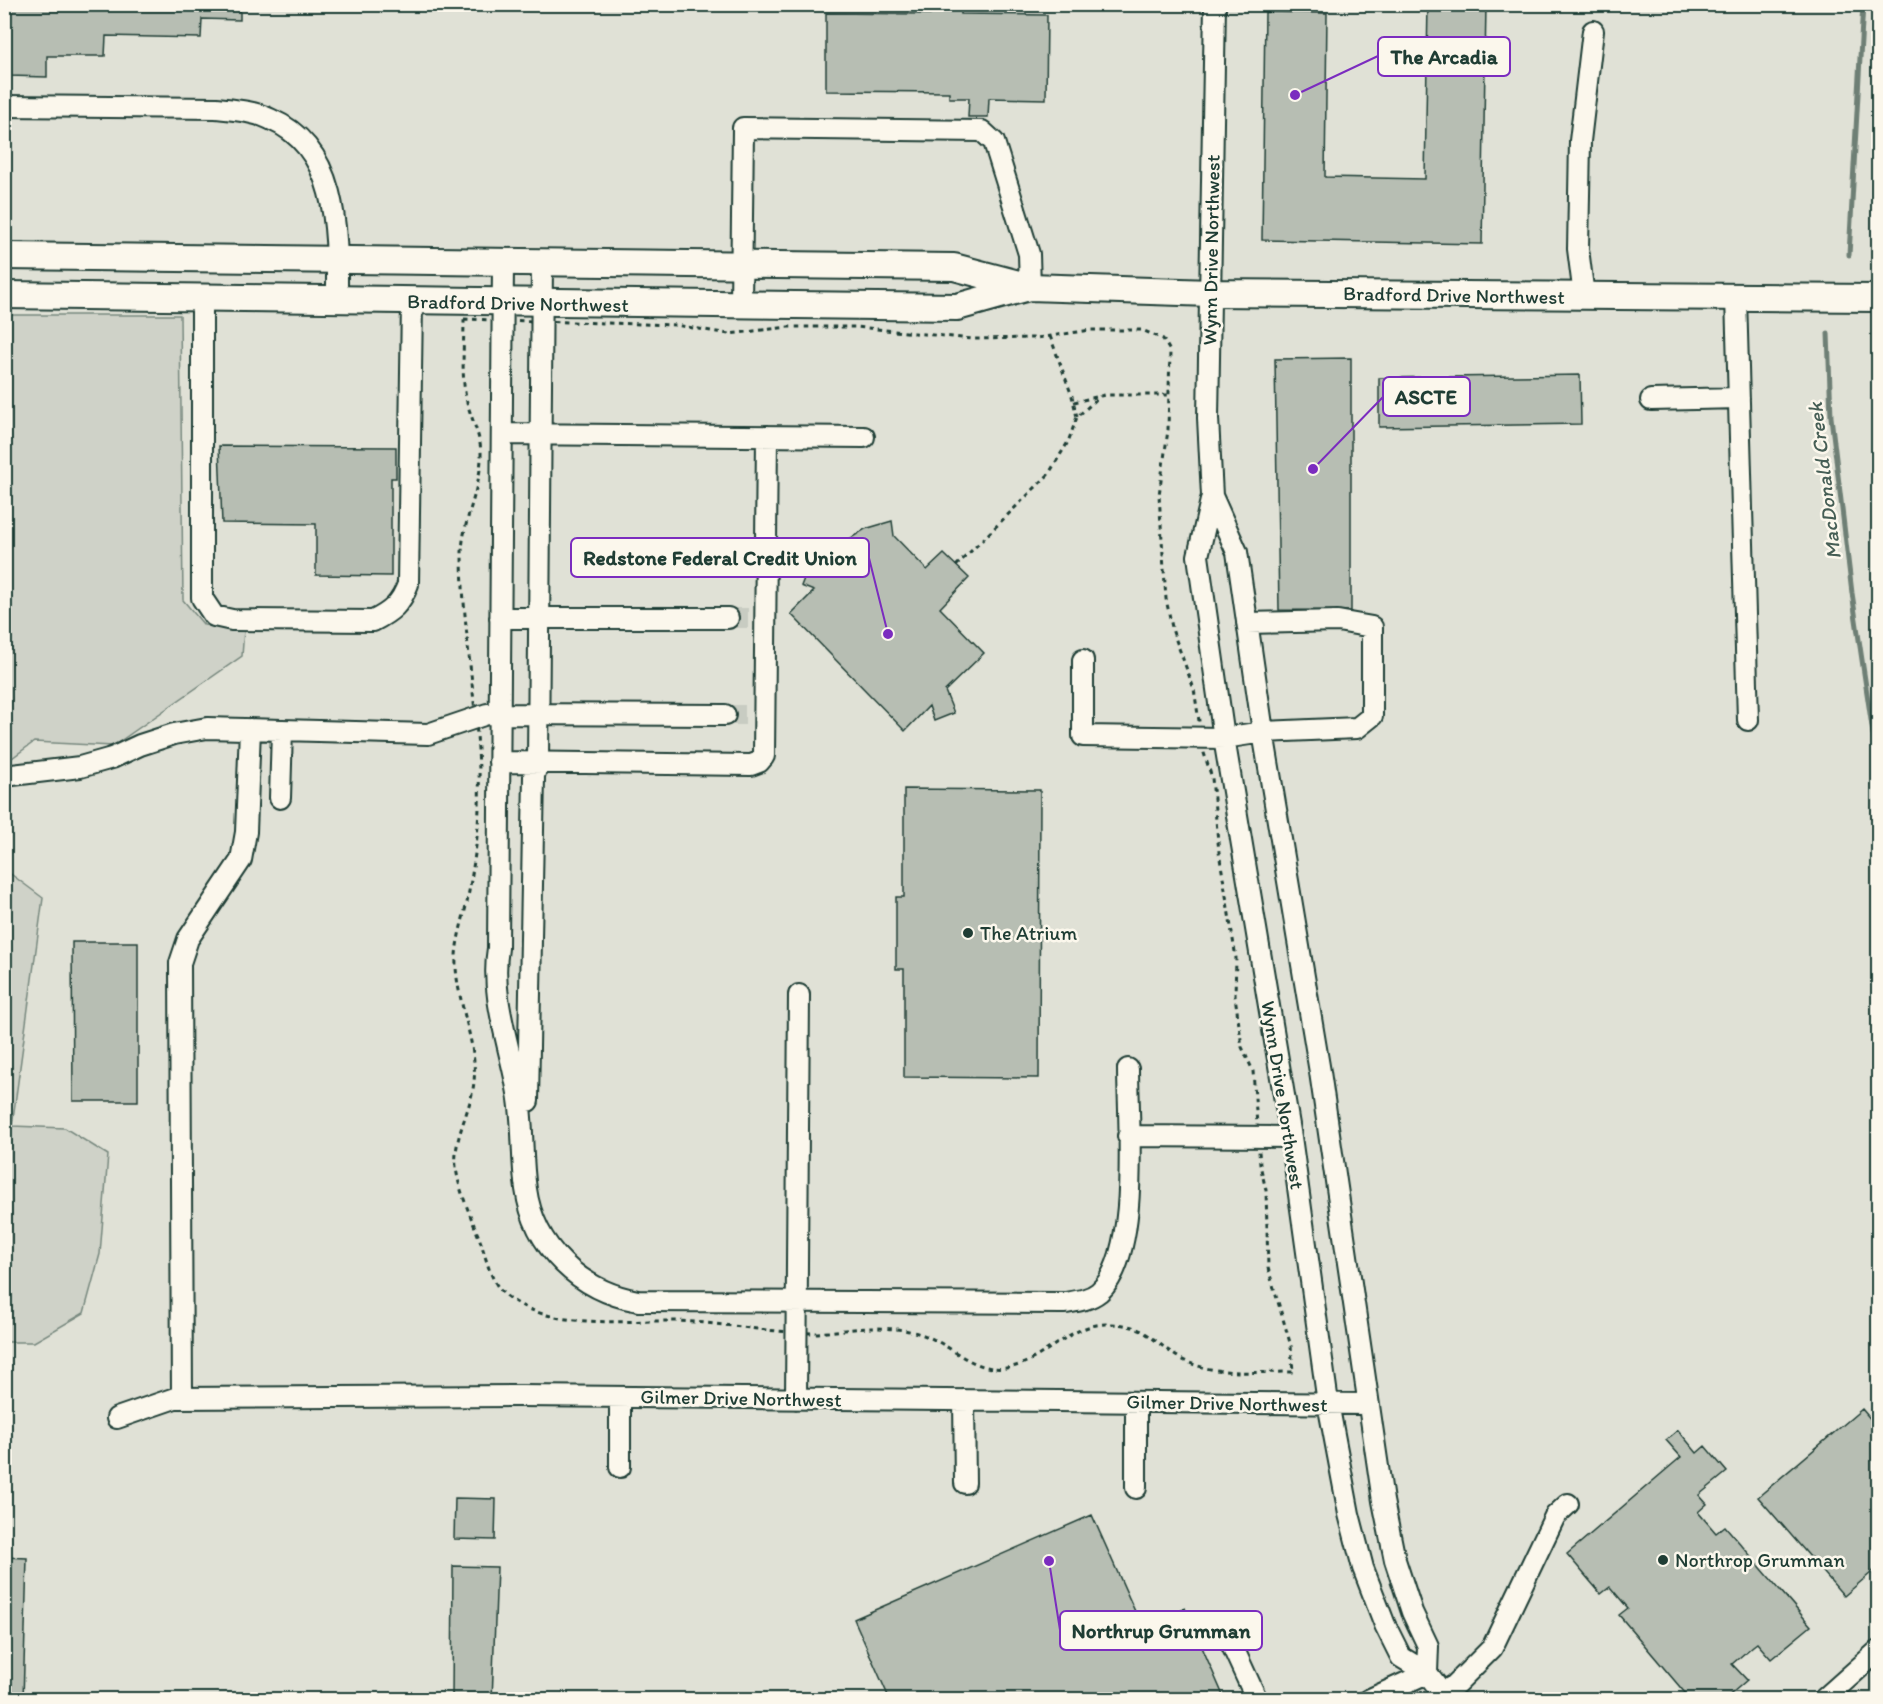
<svg xmlns="http://www.w3.org/2000/svg" width="1883" height="1704" viewBox="0 0 1883 1704" font-family="Itim,sans-serif">
  <rect width="100%" height="100%" fill="#f2f0e5"/>
  <filter id="ink" filterUnits="userSpaceOnUse"><feTurbulence type="fractalNoise" baseFrequency=".0167" numOctaves="2"/><feDisplacementMap in="SourceGraphic" scale="12" xChannelSelector="R" yChannelSelector="G"/><feConvolveMatrix kernelMatrix="1 2 1 2 8 2 1 2 1" color-interpolation-filters="sRGB"/></filter>
  <g filter="url(#ink)">
    <path fill="#e0e1d6" d="M5 5H1878V1699H5V1342H34L65 1128 12 1127 43 898 5 869 4 763 34 742 113 746 243 630 204 625 183 601 180 315H5Z"/>
    <path fill="#cfd2c8" stroke="#77887e" stroke-width="1.5" d="M5 315H180L183 600 204 625 244 630 242 656 113 746 34 742 5 763Z
      M4 869 43 898 12 1126 65 1128 108 1155 100 1254 84 1313 34 1342H5Z"/>
    <g fill="none" stroke-linecap="round" stroke-linejoin="round">
      <path stroke="#6e7f75" stroke-width="5" d="M1849 255 1863 4
        M1828 333 1831 417 1852 593 1878 767"/>
    </g>
    <path fill="#b7beb3" stroke="#1f3d34" stroke-width="1.5" d="M4 4H240V20L202 19 201 38 106 36 105 56H47V77L9 76 10 56H4Z
      M930 4H961V14L1047 15 1046 99 989 98 988 117H968L969 98H949V92L826 91V13L930 14Z
      M1428 4H1486L1482 244 1262 240 1265 12 1327 13 1325 177 1425 179Z
      M1351 358V611L1279 610 1275 359Z
      M1580 375 1581 424 1379 427V378Z
      M219 446 396 447V478H391V576L316 575V524L222 523Z
      M892 521 894 536 927 570 944 554 969 578 940 608 984 653 945 691 954 713 934 721 929 706 905 731 791 614 814 591 801 586 809 566 832 575 849 558 838 548 843 543 865 529Z
      M904 789 1040 790 1039 1078 904 1077V969H896V897H904Z
      M72 942H138V1101H73Z
      M1862 1409 1878 1428V1567L1844 1596 1758 1497Z
      M1678 1430 1697 1453 1705 1446 1727 1472 1699 1495 1707 1504 1698 1512 1716 1533 1725 1526 1811 1626 1771 1659 1757 1643 1753 1646 1732 1664 1747 1680 1724 1700H1691L1619 1615 1628 1608 1610 1587 1601 1594 1567 1554 1681 1457 1666 1440Z
      M455 1498 496 1499 495 1540 454 1539Z
      M1092 1515 1142 1627 1185 1608 1225 1700H890L854 1619Z
      M4 1557 27 1558 23 1700H4Z
      M453 1566 497 1567 492 1700H452Z"/>
    <g fill="none" stroke-linecap="round" stroke-linejoin="round">
      <path stroke="#c8ccc2" stroke-width="20" stroke-dasharray="20 10" stroke-linecap="butt" d="M728 618H751
        M725 715H750"/>
      <defs>
        <path id="minor" d="M1215 4 1208 418 1212 496 1198 556 1224 738 1291 1137 1328 1403 1349 1514 1363 1568 1385 1625 1401 1657 1427 1673 1448 1700
          M4 106 216 108C234 110 253 111 270 119 341 149 337 237 337 300
          M503 261 498 948C490 996 510 1046 518 1093 524 1125 521 1157 526 1189 534 1247 580 1291 638 1301L1065 1303C1077 1301 1089 1300 1099 1292 1141 1255 1128 1123 1128 1069
          M1584 296 1578 249 1580 141 1593 31
          M1736 297 1748 720
          M202 298V598L214 616 232 620 373 621C391 612 401 604 408 584L412 302
          M741 305 743 128 982 131 994 142 1029 254 1030 287
          M1651 400 1739 398
          M502 434 864 437
          M1212 496 1237 552 1263 732 1320 1072 1383 1501 1395 1560 1412 1612 1428 1646 1427 1673
          M500 618H728
          M1083 660V736L1224 738 1263 732 1357 728 1372 716V627L1338 621 1247 623
          M499 762 751 765 759 762 764 756 767 436
          M4 776 80 767 112 758 140 745 174 734 207 728 282 730
          M280 798 282 730 428 734 487 714 725 715
          M528 1101 534 776 538 762 542 262
          M1128 1136 1291 1137
          M620 1397V1467
          M182 1398 180 963 188 939 241 860 246 832 250 729
          M796 1399 799 995
          M964 1400 965 1483
          M117 1418 175 1398 521 1396 1367 1404
          M1136 1488V1402
          M1224 1628 1257 1700
          M1442 1693 1455 1685 1492 1648 1555 1516 1568 1504
          M1368 1700 1427 1673
          M1823 1700 1878 1651"/>
        <path id="major" d="M4 256 954 267 1030 287 1211 293 1878 298
          M4 295 957 307 1029 287"/>
      </defs>
      <use href="#minor" stroke="#1f3d34" stroke-width="24"/>
      <use href="#major" stroke="#1f3d34" stroke-width="30"/>
      <path stroke="#1f3d34" stroke-width="3" stroke-dasharray="4.5 4.5" stroke-linecap="butt" d="M464 319 676 325 729 334 788 327H857L972 339 1037 338 1091 330H1142L1163 339 1170 351 1168 430 1159 495 1166 599 1173 632 1194 689 1204 753 1212 778 1219 852 1236 958 1235 996 1242 1047 1253 1071 1260 1165 1266 1190 1268 1268 1291 1346 1293 1372C1259 1372 1214 1376 1183 1360 1152 1343 1148 1323 1106 1324 1066 1325 1044 1363 1006 1368 973 1372 954 1347 926 1336 909 1329 889 1328 871 1328 853 1328 834 1332 816 1333 768 1333 720 1322 673 1321 620 1320 555 1330 509 1298 502 1293 498 1288 494 1280 488 1269 485 1255 481 1243 472 1218 459 1193 456 1167 453 1137 471 1111 474 1082 478 1040 454 999 456 956 457 938 463 920 467 902 473 871 478 838 479 807 482 722 462 637 462 552 463 518 482 487 481 452 480 433 470 417 466 398 461 373 464 345 464 319Z
        M1050 336 1072 396 1077 417
        M1074 402 1105 395H1170
        M956 566 1048 475 1068 442 1077 417 1100 396"/>
      <use href="#minor" stroke="#fbf7ec" stroke-width="20"/>
      <use href="#major" stroke="#fbf7ec" stroke-width="26"/>
    </g>
  </g>
  <g fill="#1f3d34" stroke="#fbf7ec" stroke-width="2">
    <circle cx="968" cy="933" r="6"/>
    <circle cx="1663" cy="1560" r="6"/>
  </g>
  <g text-anchor="middle" dominant-baseline="central" stroke-width="5" stroke-linejoin="round" paint-order="stroke">
    <g font-size="20" fill="#1f3d34" stroke="#fbf7ec">
      <text transform="translate(1211 250) rotate(-89)">Wynn Drive Northwest</text>
      <text transform="translate(1454 295) rotate(1)">Bradford Drive Northwest</text>
      <text transform="translate(518 303) rotate(1)">Bradford Drive Northwest</text>
      <text transform="translate(1283 1095) rotate(81)">Wynn Drive Northwest</text>
      <text transform="translate(741 1398) rotate(1)">Gilmer Drive Northwest</text>
      <text transform="translate(1227 1403) rotate(1)">Gilmer Drive Northwest</text>
    </g>
    <g font-size="20" fill="#1f3d34" stroke="#fbf7ec" text-anchor="start">
      <text x="980" y="933">The Atrium</text>
      <text x="1675" y="1560">Northrop Grumman</text>
    </g>
    <g font-size="21" font-style="italic" fill="#465e55" stroke="#fbf7ec">
      <text transform="translate(1824 481) rotate(-97)">MacDonald Creek</text>
    </g>
  </g>
  <path fill="none" stroke="#7b2cbf" stroke-width="2" d="M1295 95L1378 56M1313 469L1383 397M888 634L869 558M1049 1561L1060 1630"/>
  <g fill="#7b2cbf" stroke="#fbf7ec" stroke-width="2">
    <circle cx="1295" cy="95" r="6"/>
    <circle cx="1313" cy="469" r="6"/>
    <circle cx="888" cy="634" r="6"/>
    <circle cx="1049" cy="1561" r="6"/>
  </g>
  <g fill="#fbf7ec" stroke="#7b2cbf" stroke-width="2">
    <rect x="1378" y="37" width="132" height="39" rx="6"/>
    <rect x="1383" y="377" width="87" height="39" rx="6"/>
    <rect x="571" y="538" width="298" height="39" rx="6"/>
    <rect x="1060" y="1611" width="202" height="39" rx="6"/>
  </g>
  <g font-size="21" text-anchor="middle" font-weight="bold" fill="#1f3d34">
    <text x="1444" y="64">The Arcadia</text>
    <text x="1426" y="404">ASCTE</text>
    <text x="720" y="565">Redstone Federal Credit Union</text>
    <text x="1161" y="1638">Northrup Grumman</text>
  </g>
  <rect width="1883" height="1704" fill="none" stroke="#fbf7ec" stroke-width="24"/>
  <rect x="12" y="12" width="1859" height="1680" fill="none" stroke="#1f3d34" stroke-width="2" filter="url(#ink)"/>
</svg>
